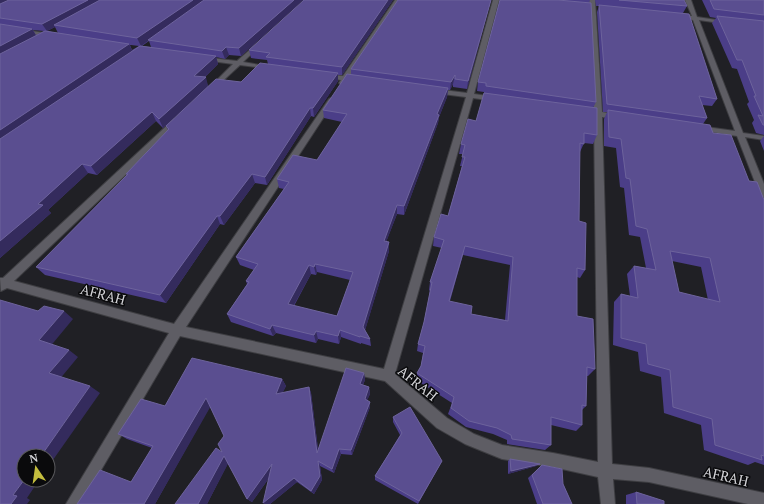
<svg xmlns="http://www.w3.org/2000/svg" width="764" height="504" viewBox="0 0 764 504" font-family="'PT Serif',serif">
  <rect width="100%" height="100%" fill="#202025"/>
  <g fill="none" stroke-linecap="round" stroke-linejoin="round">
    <defs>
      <path id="minor" d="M395 0H401L349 77 358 79V81H347L342 85 339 83 341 80 322 77 321 76 324 74 343 76Z
        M493 0H499L474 94 495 97 499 99 495 101 473 98 395 374 447 418 474 434 502 445 553 453 598 462 594 116 581 114 580 112 584 110 594 111 589 0H595L602 112 618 115 622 117 618 119 602 117 612 464 649 468 764 493V504H748L649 482 613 479 615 504H601L598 477 553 467 502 459 465 444 437 428 385 381 180 336 81 504H66L169 333 7 288 1 291 0 278H3L174 119H180V123L14 281 174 324 329 99 331 98 335 100 186 327 384 369 466 97 435 93 432 91 435 89 467 93Z
        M685 0H691L697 17 730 22 727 24 699 20 743 133 764 136V140L745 137 764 184V198L760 195 737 136 699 130 695 128 699 126 735 131 693 20 674 16 677 14 692 16Z
        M0 26 51 34 54 36 51 38 0 30Z
        M259 42 261 43V45L243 62 271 67V69L240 65 214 89H210V87L233 64 204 60 202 59V57L237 61Z"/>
    </defs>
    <use href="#minor" stroke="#3e3e42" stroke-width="2"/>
    <use href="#minor" fill="#5e5d64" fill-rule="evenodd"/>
  </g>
  <path fill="#4b3e88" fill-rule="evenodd" d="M0 0H303L241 56 229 55 225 59 216 57 218 64 205 77 208 86 163 128 156 121 97 175 88 173 48 210 51 213 0 258ZM55 27 58 33 47 31ZM33 30 44 31 36 35ZM149 41 151 47 142 46ZM130 45H131L139 46 132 50Z
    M393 0 342 75H338V81L314 117 311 116 267 185 255 183 224 225 220 224 166 303 45 275 36 267 127 175 126 174 168 130 166 126 241 82 268 64 267 60 251 58 249 50Z
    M398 0H491L467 89 453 87V84L450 90H448L447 97 439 117 438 123 404 215 397 214 386 242H389V251L365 330 370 339 371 346 361 343V344L341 337 339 344 318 339 316 343 276 333 273 336 231 322 227 314 247 284 246 281 254 270 240 265 236 257 284 189 279 188 277 179 317 160 342 122 324 118 323 110 351 75V69ZM317 272 350 280 337 316 294 306 311 274 316 275Z
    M500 0H590L589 3 596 102 593 108 597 135 593 144 584 143 580 152 579 221 585 270 580 278 577 277V316L595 369 588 376H587L586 406 582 410V425L576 431 551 425V445L545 450 507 444V440L493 434 466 427 448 414 452 403 416 380 417 373 421 366 423 353 417 351 418 344 424 322 430 291 429 290 430 282 442 248 433 246 434 237 448 216 462 166H460L463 154H459L461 144 476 121 484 93V92L477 91 478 82ZM463 255 510 265 505 320 471 314 450 301Z
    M595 0H684L687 6 683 13 717 99 712 106 702 105 707 118 703 124 713 133 749 181 764 200V465L755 462 748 465 704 450 701 425 664 413 661 377 640 371 638 352 613 345 614 302 621 294 630 296 627 274 634 266 646 268 640 237 629 235 624 188 620 187 616 148 604 146V119L607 112H603L597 12 599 6H596ZM672 261 701 267 708 300 679 292Z
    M702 0H764V135L756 133 752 123 754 120 747 104 749 102 737 69 732 68 712 23 716 18 710 17Z
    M764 136V151L760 141Z
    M364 373 365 380 363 385 369 387 370 394 367 400 370 402V407L352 455 341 454 334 473 320 466 322 480 314 494 297 482 270 504H264L269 478 252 502 247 499 228 463 207 504H175L222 452 224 436 210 406 155 504H77L131 482 152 448 127 439 118 434 165 406 282 379 286 386 282 393 309 387 311 393 318 449Z
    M393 417 442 461 418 504 375 480V476L400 435 393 422Z
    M510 459 536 466 508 474V461Z
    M542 465 563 484 572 504H537L528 478Z
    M636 492 664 504H626V495Z"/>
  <path fill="#342b5d" d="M0 0H15L0 7Z
    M88 0H105L54 25 55 27 47 31 42 24Z
    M193 0H205L141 46 137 38Z
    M294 0H303L241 56 239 48Z
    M388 0H393L342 75V67Z
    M491 0 467 89 468 81Z
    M32 29 37 37 0 57V46Z
    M129 44 133 52 0 143V130Z
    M226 47 229 55 225 59 222 51Z
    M216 56 218 64 197 84 194 76Z
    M338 73V81L314 117 313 108Z
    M455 75 453 84 450 90 451 82Z
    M206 77 208 86 163 128 159 119Z
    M448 88 447 97 439 117 438 123 404 215V206L437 114Z
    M310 108 311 116 267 185 265 177Z
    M152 112 156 121 97 175 91 166Z
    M82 164 88 173 48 210 51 213 0 258V241L38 204Z
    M252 174 255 183 224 225 220 216Z
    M397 205V214L383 250 384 241Z
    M217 216 220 224 166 303 160 295Z
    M389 242V251L364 334 363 327Z
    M315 264 317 272 316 275 314 267Z
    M309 265 311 274 290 312 288 304Z
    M64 311 73 319 49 348 39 340Z
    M272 325 276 333 273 336 270 329Z
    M340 330 341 337 339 344 338 336Z
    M316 331 318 339 316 343 314 335Z
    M69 350 78 357 59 380 49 373Z
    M364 373 365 380 360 391V384Z
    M282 379 286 386 279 401 276 394Z
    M90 386 100 393 48 467V456H41Z
    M309 387 311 393 319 457 317 453Z
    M369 387 370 394 365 405V399Z
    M206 398 212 404 155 504H144Z
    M370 402V407L352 455 351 450Z
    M339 449 341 454 334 473 332 469Z
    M224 456 230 460 207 504H198Z
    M318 461 320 466 322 480 314 494 311 491Z
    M272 464 276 468 252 502 247 499Z
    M540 464 536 466 508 474 511 471Z
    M294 478 297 482 270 504H264L263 503Z
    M24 480H39L27 498 30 500 27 504H11L13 495Z"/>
  <path fill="#5a4e90" stroke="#6d639c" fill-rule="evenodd" d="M9 0H88L42 24 0 18V4Z
    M100 0H193L137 38 54 25Z
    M204 0H294L239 48 226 47 222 51 148 40Z
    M304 0H388L342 67 266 57 270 53 249 50Z
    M398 0H491L468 81 455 79V75L451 82 351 69Z
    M500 0H558L591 3 596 102 486 86V83L478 82Z
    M619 0H684L687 6Z
    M710 0H764V15L714 9Z
    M599 5 689 14 717 99 699 96 707 118 607 104Z
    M717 16 764 21V125H763L758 115 763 116 754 96H756L742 60H737Z
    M0 24 32 29 0 46Z
    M45 31 129 44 0 130V54Z
    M140 46 216 56 194 76 206 77 159 119 152 112 91 166 82 164 38 204 43 205 0 241V139Z
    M260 63 338 73 313 108H310L265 177 252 174 220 216H217L160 295 36 267 128 174H126L169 129 166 126 216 79 241 82Z
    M347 74 448 88 437 114 439 115 404 206 397 205 384 241 389 242 363 327 370 339 360 336V337L340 330 338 336 316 331 314 335 272 325 270 329 227 314 249 282 246 281 258 264 236 257 289 182 277 179 293 155 317 160 347 114 323 110ZM315 264 353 272 337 316 288 304 309 265 314 267Z
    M484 93 597 108V135L584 133V144L580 143 579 221 586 223 585 270 577 268V316L593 319 595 369 587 367 586 406 582 405V425L551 417V445L512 439 511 435 497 428 469 421 451 408 454 397 417 373 421 366 425 346 418 344 424 322 432 282H430L444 240 434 237 441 214 448 216 465 157H462L465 145 461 144 468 119 476 121ZM465 246 513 257 508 321 471 314 472 306 449 301Z
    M608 110 710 125 713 133 731 135 749 181 757 182 764 200V456L761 455 762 460 715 445 712 419 673 407 670 370 648 364 646 344 621 338V294L638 298 634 266 656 270 647 229 636 226 630 179 626 178 621 139 609 137ZM670 251 710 258 720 302 679 292Z
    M0 300 38 311 44 306 64 311 39 340 69 350 49 373 90 386 41 456H24V480L13 495 17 496 11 504H0Z
    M192 358 282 379 276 394 309 387 317 453 346 368 364 373 360 384 369 387 365 399 370 402 351 450 339 449 332 469 318 461 320 476 311 491 294 478 263 503 272 464 247 499 224 456 198 504H175L216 448 222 452 218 444 224 436 206 398 144 504H77L100 470 131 482 153 446 118 434 141 399 165 406Z
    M410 407 442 461 419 501 375 476 402 433 393 417Z
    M510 459 540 464 511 471Z
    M542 465 562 469 563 484 572 504H543L532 475Z
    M636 492 664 501V504H637Z"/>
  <g text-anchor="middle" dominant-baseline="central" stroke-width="3" stroke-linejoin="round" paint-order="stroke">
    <g font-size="14" fill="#d3d3d7" stroke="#0a0a0c">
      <text transform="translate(103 294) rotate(15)">AFRAH</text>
      <text transform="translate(418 383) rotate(39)">AFRAH</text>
      <text transform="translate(726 476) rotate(13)">AFRAH</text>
    </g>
  </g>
  <g transform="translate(36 468) rotate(347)"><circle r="19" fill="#0a0a0c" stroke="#5a5a5d"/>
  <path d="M0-3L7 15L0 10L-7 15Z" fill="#c3bd3e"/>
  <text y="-6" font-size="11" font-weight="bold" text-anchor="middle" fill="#d3d3d7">N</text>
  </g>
</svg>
